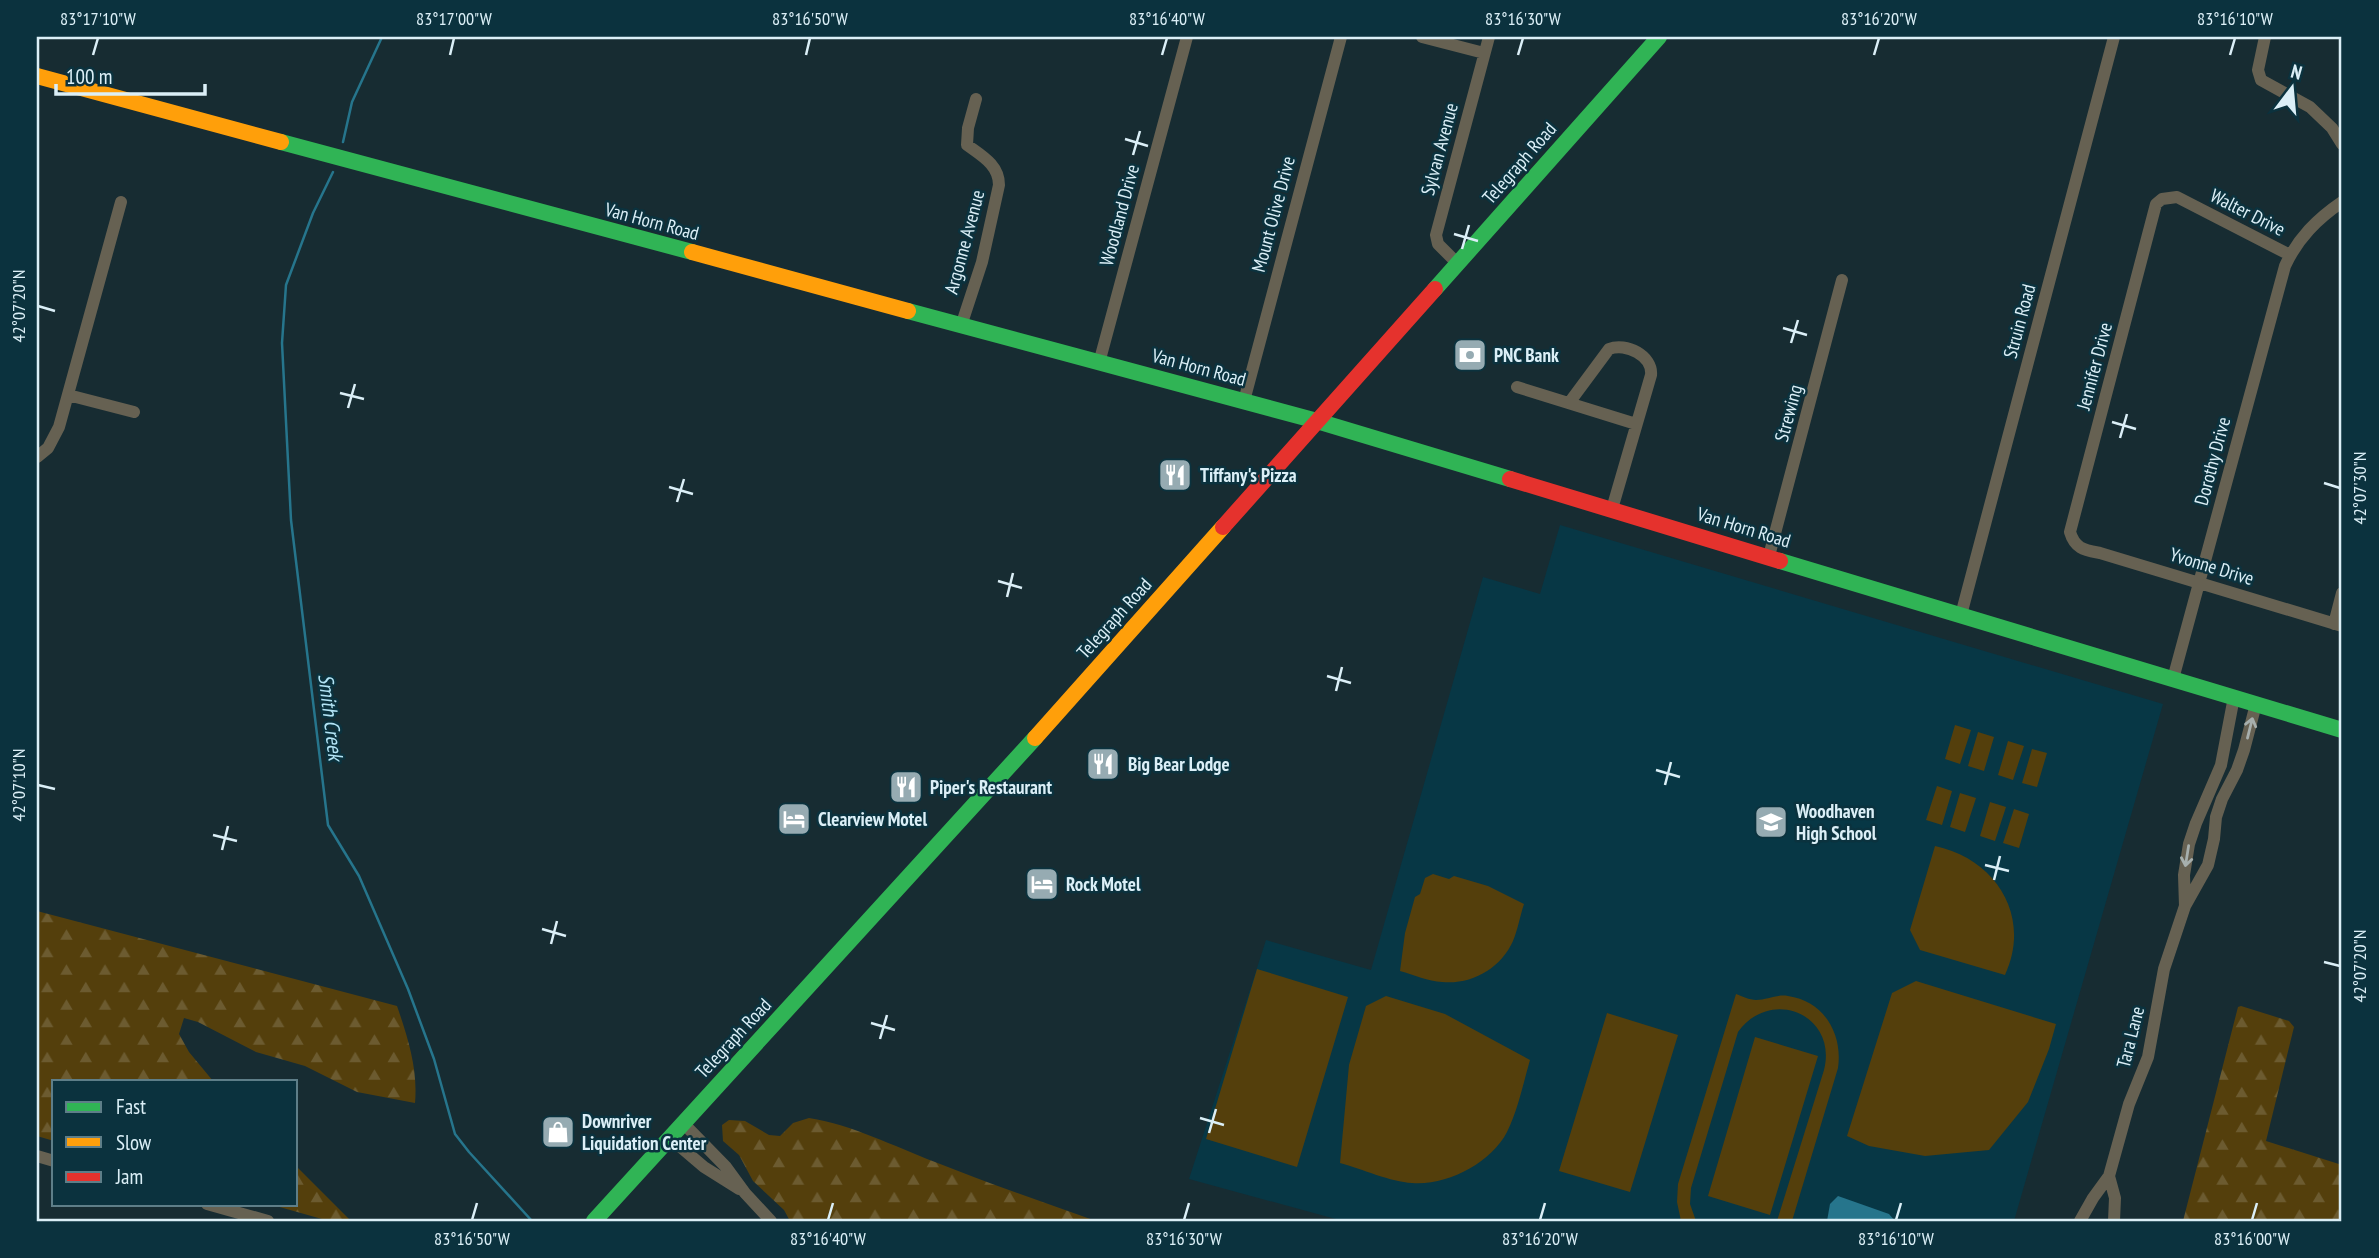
<svg xmlns="http://www.w3.org/2000/svg" width="2379" height="1258" viewBox="0 0 2379 1258" font-family="'PT Sans Narrow',sans-serif">
  <defs>
    <pattern id="forest-firs" width="22" height="20" patternUnits="userSpaceOnUse" patternTransform="scale(1.75)"><rect width="22" height="20" fill="#543f0c"/><path d="M5 1l3.5 6h-7zM16 11l3.5 6h-7z" fill="#6c5b30"/></pattern>
  </defs>
  <rect width="100%" height="100%" fill="#172c32"/>
  <path fill="#073745" d="M1560 525 2163 704 2014 1221H1343L1189 1179 1266 940 1371 970 1483 577 1540 594Z"/>
  <path fill="#543f0c" d="M1955 725 1971 730 1960 764 1945 759Z
    M1978 732 1994 737 1984 771 1968 766Z
    M2008 741 2024 746 2013 780 1998 775Z
    M2032 749 2047 753 2037 787 2022 783Z
    M1937 786 1952 791 1942 825 1926 820Z
    M1960 793 1976 798 1965 832 1950 827Z
    M1990 802 2006 807 1995 841 1980 836Z
    M2014 809 2029 814 2019 848 2003 843Z
    M1935 846C1996 859 2032 916 2005 975L1920 950 1910 930Z
    M1433 874 1449 879 1454 876 1488 886 1524 904C1520 916 1518 929 1513 941 1501 968 1472 985 1442 982 1428 981 1414 975 1400 971L1405 933 1415 897 1420 894 1425 878Z
    M1257 969 1348 997 1297 1167 1206 1139Z
    M1916 981 2056 1024 2049 1049 2028 1102 1989 1150 1925 1156 1869 1146 1847 1136 1892 993Z
    M1736 994C1741 996 1750 1000 1756 1000 1767 1000 1777 994 1788 996 1824 1001 1843 1034 1838 1068L1792 1221H1777L1824 1070C1838 1015 1771 986 1738 1032L1691 1188 1690 1204 1696 1221H1681L1677 1202 1678 1184Z
    M1386 996 1445 1014 1530 1060C1523 1084 1518 1110 1507 1132 1491 1163 1447 1186 1412 1183 1391 1182 1362 1169 1340 1163L1349 1065 1366 1006Z
    M1607 1013 1678 1035 1630 1192 1559 1171Z
    M1755 1037 1818 1056 1770 1215 1708 1196Z"/>
  <path fill="url(#forest-firs)" d="M37 911 397 1006C408 1038 418 1069 415 1103L357 1092 305 1066 256 1052 198 1022 184 1018 179 1034 189 1052 213 1081H54V1141L37 1136Z
    M2241 1006 2289 1021 2294 1027 2266 1141 2342 1165V1221H2183L2238 1007Z
    M809 1118C853 1125 893 1146 935 1162 988 1183 1042 1202 1096 1221H790L784 1210 753 1181 739 1155 723 1141 722 1125 729 1120 745 1121 769 1135 780 1136 793 1123Z
    M296 1166 351 1221H329L269 1204H296Z"/>
  <path fill="#26758c" d="M1838 1196 1889 1214 1895 1221H1827L1830 1204Z"/>
  <g fill="none" stroke-linecap="round" stroke-linejoin="round">
    <path stroke="#26758c" stroke-width="2.5" d="M343 142 352 102 382 37
      M333 172 313 213 286 285 282 343 291 520 328 825 359 876 408 989 434 1059 455 1134 469 1152 532 1221"/>
    <path stroke="#666152" stroke-width="12" d="M1422 37 1484 53
      M2265 37 2258 70 2261 80 2310 107 2332 128 2342 144
      M2290 255 2177 197 2162 199 2156 204 2070 532C2075 549 2085 550 2100 553L2342 626
      M1458 264 1438 244 1436 235 1489 37
      M961 326 982 262 999 185C999 165 982 156 967 145L968 128 976 99
      M1099 363 1187 37
      M1517 387 1636 424
      M68 395 134 412
      M1244 401 1341 37
      M1569 403 1609 349C1626 342 1653 356 1651 375L1612 509
      M37 457 48 448 59 427 121 202
      M1769 556 1842 280
      M1961 615 2114 37
      M2334 624 2342 593
      M2173 679 2285 266C2298 238 2317 219 2342 202
      M2185 906 2184 875 2189 844 2196 823 2221 765 2234 697
      M683 1123 726 1167 745 1193 771 1221
      M670 1138 704 1167 739 1189
      M37 1156 54 1161
      M2109 1176 2115 1198 2114 1221
      M207 1204 268 1221
      M2080 1221 2093 1198 2109 1176 2129 1104 2148 1057 2164 969 2185 906 2208 865 2214 839 2216 817 2222 799 2237 770 2244 750 2256 704"/>
    <path stroke="#30b455" stroke-width="16" d="M281 142 692 252
      M1435 289 1659 37
      M908 311 1317 421 1510 479
      M1780 561 2342 730
      M594 1221 1035 738"/>
    <path stroke="#ff9f0a" stroke-width="16" d="M37 76 281 142
      M692 252 908 311
      M1035 738 1223 527"/>
    <path stroke="#e5322d" stroke-width="16" d="M1510 479 1780 561
      M1223 527 1435 289"/>
  </g>
  <defs><path id="oneway-shaft" d="M-6 0H5M1.5-3L5.5 0L1.5 3" fill="none" stroke-width="1.6" stroke-linecap="round" stroke-linejoin="round" transform="scale(1.75)"/></defs>
  <g stroke="#a6afad">
    <use href="#oneway-shaft" transform="translate(2250 728) rotate(-76)"/>
    <use href="#oneway-shaft" transform="translate(2187 856) rotate(99)"/>
  </g>
  <path fill="none" stroke="#dbeff7" stroke-width="2.5" d="M93 55 98 38M450 55 454 38M806 55 810 38M1162 55 1167 38M1518 55 1523 38M1874 55 1879 38M2230 55 2235 38M1125 139 1148 146M1133 155 1140 131M1454 234 1478 241M1462 249 1469 225M38 306 55 311M1783 328 1807 335M1791 343 1798 320M340 393 364 399M348 408 355 384M2112 422 2136 429M2120 438 2127 414M2324 483 2340 488M669 487 693 494M677 502 684 479M998 581 1022 588M1007 597 1013 573M1327 676 1351 683M1336 691 1342 667M1656 770 1680 777M38 785 55 789M1665 785 1671 762M213 835 237 841M222 850 228 826M1985 865 2009 871M1994 880 2000 856M542 929 566 936M551 944 557 921M2324 962 2340 966M871 1023 895 1030M880 1039 887 1015M1200 1118 1224 1125M1209 1133 1216 1109M472 1220 477 1203M828 1220 833 1203M1184 1220 1189 1203M1540 1220 1545 1203M1896 1220 1901 1203M2252 1220 2257 1203"/>
  <defs>
    <symbol id="bank-square" viewBox="-11 -11 22 22"><rect x="-9" y="-9" width="18" height="18" rx="4" fill="#96abb2" stroke="#0b323e"/><path d="M-6-4H6V4H-6ZM0-2.3a2.3 2.3 0 1 0 0 4.6a2.3 2.3 0 1 0 0-4.6Z" fill="#fff"/></symbol>
    <symbol id="restaurant-square" viewBox="-11 -11 22 22"><rect x="-9" y="-9" width="18" height="18" rx="4" fill="#96abb2" stroke="#0b323e"/><path d="M-5-6h1v4h1v-4h1v4h1v-4h1v5L-1.5 .5V6h-2V.5L-5-1ZM5-6V6H3V1.5H1.5Q1.5-4 5-6Z" fill="#fff"/></symbol>
    <symbol id="hotel-square" viewBox="-11 -11 22 22"><rect x="-9" y="-9" width="18" height="18" rx="4" fill="#96abb2" stroke="#0b323e"/><path d="M-6-4.5h1.5V1H6V5H4.5V3h-9V5H-6ZM-4 0a1.8 1.8 0 1 1 3.6 0ZM.5 0V-2.5h3Q6-2.5 6 0Z" fill="#fff"/></symbol>
    <symbol id="school-square" viewBox="-11 -11 22 22"><rect x="-9" y="-9" width="18" height="18" rx="4" fill="#96abb2" stroke="#0b323e"/><path d="M0-5L7-2L0 1L-7-2ZM-4 1L0 2.5L4 1V4Q0 6-4 4Z" fill="#fff"/></symbol>
    <symbol id="shop-square" viewBox="-11 -11 22 22"><rect x="-9" y="-9" width="18" height="18" rx="4" fill="#96abb2" stroke="#0b323e"/><path d="M-5-2.5h2.3a2.7 3.5 0 0 1 5.4 0H5L5.5 6h-11ZM-1.5-2.5h3a1.5 2.3 0 0 0-3 0Z" fill="#fff"/></symbol>
  </defs>
  <g fill-rule="evenodd">
    <use href="#bank-square" x="1451" y="336" width="38" height="38"/>
    <use href="#restaurant-square" x="1156" y="456" width="38" height="38"/>
    <use href="#restaurant-square" x="1084" y="745" width="38" height="38"/>
    <use href="#restaurant-square" x="887" y="768" width="38" height="38"/>
    <use href="#hotel-square" x="775" y="800" width="38" height="38"/>
    <use href="#school-square" x="1752" y="803" width="38" height="38"/>
    <use href="#hotel-square" x="1023" y="865" width="38" height="38"/>
    <use href="#shop-square" x="539" y="1113" width="38" height="38"/>
  </g>
  <g text-anchor="middle" dominant-baseline="central" stroke-width="5" stroke-linejoin="round" paint-order="stroke">
    <g font-size="19" fill="#dbeff7" stroke="#0b323e">
      <text transform="translate(1439 149) rotate(-75)">Sylvan Avenue</text>
      <text transform="translate(1519 163) rotate(-49)">Telegraph Road</text>
      <text transform="translate(2248 212) rotate(27)">Walter Drive</text>
      <text transform="translate(1273 214) rotate(-75)">Mount Olive Drive</text>
      <text transform="translate(1119 215) rotate(-75)">Woodland Drive</text>
      <text transform="translate(652 221) rotate(15)">Van Horn Road</text>
      <text transform="translate(964 242) rotate(-75)">Argonne Avenue</text>
      <text transform="translate(2019 321) rotate(-75)">Struin Road</text>
      <text transform="translate(2094 366) rotate(-75)">Jennifer Drive</text>
      <text transform="translate(1199 367) rotate(15)">Van Horn Road</text>
      <text transform="translate(1788 413) rotate(-75)">Strewing</text>
      <text transform="translate(2212 461) rotate(-75)">Dorothy Drive</text>
      <text transform="translate(1744 527) rotate(17)">Van Horn Road</text>
      <text transform="translate(2212 566) rotate(17)">Yvonne Drive</text>
      <text transform="translate(1114 618) rotate(-48)">Telegraph Road</text>
      <text transform="translate(2130 1037) rotate(-76)">Tara Lane</text>
      <text transform="translate(733 1038) rotate(-47)">Telegraph Road</text>
    </g>
    <g font-size="19" font-weight="bold" fill="#dbeff7" stroke="#0b323e" text-anchor="start">
      <text x="1494" y="355">PNC Bank</text>
      <text x="1200" y="475">Tiffany's Pizza</text>
      <text x="1128" y="764">Big Bear Lodge</text>
      <text x="930" y="787">Piper's Restaurant</text>
      <text x="1796" y="811">Woodhaven<tspan x="1796" dy="22">High School</tspan></text>
      <text x="818" y="819">Clearview Motel</text>
      <text x="1066" y="884">Rock Motel</text>
      <text x="582" y="1121">Downriver<tspan x="582" dy="22">Liquidation Center</tspan></text>
    </g>
    <g font-size="21" font-style="italic" fill="#b3e4f5" stroke="#0b323e">
      <text transform="translate(331 717) rotate(83)">Smith Creek</text>
    </g>
  </g>
  <rect width="2379" height="1258" fill="none" stroke="#0b323e" stroke-width="77"/>
  <rect x="52" y="1080" width="245" height="126" fill="#0b323e" stroke="#5e7e88" stroke-width="2"/>
  <rect x="66" y="1102" width="35" height="10" fill="#30b455" stroke="#5e7e88" stroke-width="2"/>
  <text x="116" y="1114" font-size="21" fill="#dbeff7">Fast</text>
  <rect x="66" y="1137" width="35" height="10" fill="#ff9f0a" stroke="#5e7e88" stroke-width="2"/>
  <text x="116" y="1150" font-size="21" fill="#dbeff7">Slow</text>
  <rect x="66" y="1172" width="35" height="10" fill="#e5322d" stroke="#5e7e88" stroke-width="2"/>
  <text x="116" y="1184" font-size="21" fill="#dbeff7">Jam</text>
  <g transform="translate(2292 88) rotate(16)" stroke="#0b323e" stroke-width="5" paint-order="stroke">
  <path d="M0-5L12 26L0 18L-12 26Z" fill="#dbeff7"/>
  <text y="-10" font-size="19" font-weight="bold" text-anchor="middle" fill="#dbeff7">N</text>
  </g>
  <path d="M56 84v10h149v-10" fill="none" stroke="#dbeff7" stroke-width="3.5"/>
  <text x="66" y="84" font-size="21" fill="#dbeff7" stroke="#0b323e" stroke-width="5" paint-order="stroke">100 m</text>
  <rect x="38" y="38" width="2302" height="1182" fill="none" stroke="#dbeff7" stroke-width="2.5"/>
  <g font-size="18" text-anchor="middle" fill="#dbeff7">
    <text x="98" y="25">83°17'10"W</text>
    <text x="454" y="25">83°17'00"W</text>
    <text x="810" y="25">83°16'50"W</text>
    <text x="1167" y="25">83°16'40"W</text>
    <text x="1523" y="25">83°16'30"W</text>
    <text x="1879" y="25">83°16'20"W</text>
    <text x="2235" y="25">83°16'10"W</text>
    <text transform="translate(19 306) rotate(-90)" y="6">42°07'20"N</text>
    <text transform="translate(2360 488) rotate(-90)" y="6">42°07'30"N</text>
    <text transform="translate(19 785) rotate(-90)" y="6">42°07'10"N</text>
    <text transform="translate(2360 966) rotate(-90)" y="6">42°07'20"N</text>
    <text x="472" y="1245">83°16'50"W</text>
    <text x="828" y="1245">83°16'40"W</text>
    <text x="1184" y="1245">83°16'30"W</text>
    <text x="1540" y="1245">83°16'20"W</text>
    <text x="1896" y="1245">83°16'10"W</text>
    <text x="2252" y="1245">83°16'00"W</text>
  </g>
</svg>
